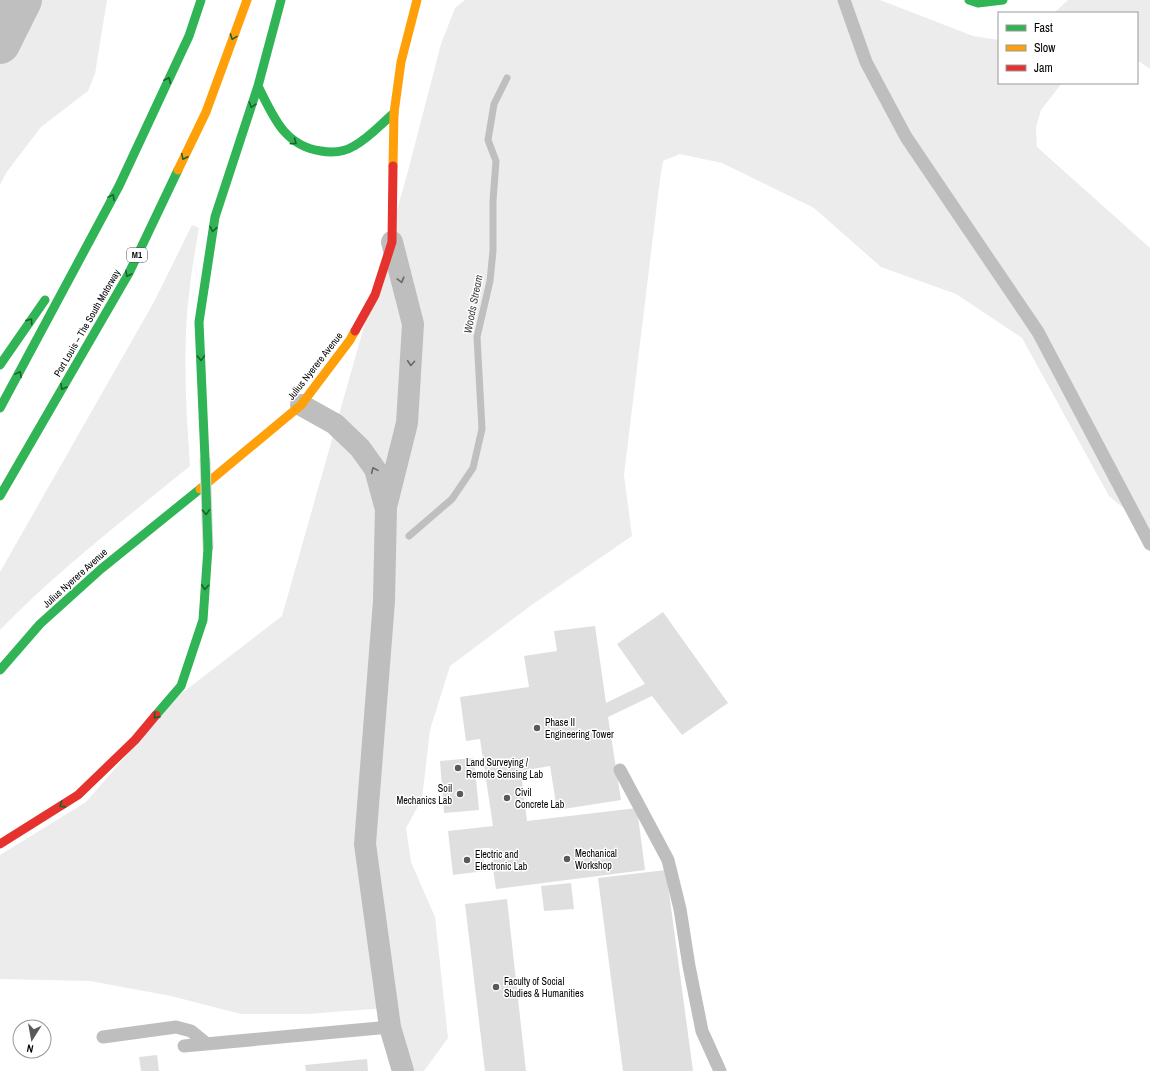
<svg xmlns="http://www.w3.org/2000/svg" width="1150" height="1071" viewBox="0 0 1150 1071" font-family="'Archivo Narrow',sans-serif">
  <rect width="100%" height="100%" fill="#fff"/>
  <path fill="#ececec" d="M0 0H107L95 74 88 91 41 127 6 173 0 185Z
    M465 0H880L973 36 999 40V83H1062L1041 110 1036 127 1037 147 1150 248V530L1109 496 1022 338 956 294 881 267 814 208 722 163 680 154 663 161 660 179 624 475 632 536 533 604 450 666 430 730 422 799 406 828 411 862 435 917 448 1038 424 1071H400L387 1008 307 1014H241L171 996 90 981 0 979V855L86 802 177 697 282 616 408 171 441 44 455 8Z
    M1068 0H1150V69L1137 60V13H1054Z
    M192 225 199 228C196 247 192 266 190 286 182 344 186 407 190 466 125 519 58 570 0 630V572L154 302Z"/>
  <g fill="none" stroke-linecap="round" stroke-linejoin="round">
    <path stroke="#bfbfbf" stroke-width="7" d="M409 536 452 499 473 468 482 429 477 337 490 281 493 251V201L496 161 488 140 494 104 507 78"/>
    <path stroke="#bfbfbf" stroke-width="40" d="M0 44 22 0"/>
  </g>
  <path fill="#dfdfdf" d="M663 612 728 703 682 735 652 696 608 717 621 800 557 810 550 766 521 771 527 821 637 808 645 870 496 889 490 848H482L485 871 453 875 448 831 493 826 480 739 466 741 460 697 529 687 524 656 557 651 554 631 595 626 606 703 645 684 617 644Z
    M474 758 479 810 444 813 440 761Z
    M666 870 693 1071H623L598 878Z
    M571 883 574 909 544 911 541 886Z
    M507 899 526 1071H485L465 904Z
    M157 1055 159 1071H141L139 1057Z
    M367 1059 368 1071H306L305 1065Z"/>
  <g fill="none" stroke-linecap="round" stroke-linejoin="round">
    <path stroke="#bebebe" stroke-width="13" d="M844 0 866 62 906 137 1038 332 1150 544
      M620 770 668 860 680 909 689 966 702 1031 720 1071
      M103 1037 176 1027 191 1031 207 1044
      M184 1046 390 1027"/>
    <path stroke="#bebebe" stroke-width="22" d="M392 242 413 324 407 423 386 507 384 601 365 844 390 1027 403 1071
      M301 405 335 424 360 448 375 469 385 506"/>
    <path stroke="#30b455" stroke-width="9" d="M969 0 978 3 1003 0
      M258 86C273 116 284 146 321 151 332 153 344 152 354 146 369 138 381 124 394 113
      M0 365 45 300
      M0 408 119 186 189 36 201 0
      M205 459 199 322 215 217 258 86 281 0
      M0 496 129 273 178 170
      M0 670 40 624 101 569 200 489
      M156 715 181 686 203 620 208 548"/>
    <path stroke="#ff9f0a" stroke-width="9" d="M393 166 394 113 401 62 417 0
      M178 170 206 112 247 0
      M200 489 301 405 350 340 355 331"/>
    <path stroke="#e5322d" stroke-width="9" d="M355 331 375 295 392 242 393 166
      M0 844 78 795 135 740 156 715"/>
    <defs>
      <path id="fast-bridge" d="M205 459 208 548"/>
    </defs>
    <use href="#fast-bridge" stroke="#dbdbdb" stroke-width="11" stroke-linecap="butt"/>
    <use href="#fast-bridge" stroke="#30b455" stroke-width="9"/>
  </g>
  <defs><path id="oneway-chevron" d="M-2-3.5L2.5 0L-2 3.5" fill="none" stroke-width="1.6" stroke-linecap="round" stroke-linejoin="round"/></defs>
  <g stroke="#1a632f">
    <use href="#oneway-chevron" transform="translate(233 37) rotate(110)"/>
    <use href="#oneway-chevron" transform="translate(168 80) rotate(-65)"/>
    <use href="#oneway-chevron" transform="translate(252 105) rotate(108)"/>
    <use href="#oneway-chevron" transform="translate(294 142) rotate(37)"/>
    <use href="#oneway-chevron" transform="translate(184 157) rotate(116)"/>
    <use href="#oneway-chevron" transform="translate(112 197) rotate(-62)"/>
    <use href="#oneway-chevron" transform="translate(213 229) rotate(99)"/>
    <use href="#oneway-chevron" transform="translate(128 274) rotate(118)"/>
    <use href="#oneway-chevron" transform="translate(30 321) rotate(-55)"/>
    <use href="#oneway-chevron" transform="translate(201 358) rotate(88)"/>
    <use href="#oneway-chevron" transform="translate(19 374) rotate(-62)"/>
    <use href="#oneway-chevron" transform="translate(63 387) rotate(120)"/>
    <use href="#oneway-chevron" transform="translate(206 512) rotate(88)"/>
    <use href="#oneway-chevron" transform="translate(205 587) rotate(94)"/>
    <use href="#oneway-chevron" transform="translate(156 716) rotate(131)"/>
    <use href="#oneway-chevron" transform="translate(62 805) rotate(148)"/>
  </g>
  <g stroke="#686868">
    <use href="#oneway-chevron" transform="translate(401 280) rotate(75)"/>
    <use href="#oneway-chevron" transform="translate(411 363) rotate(94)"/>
    <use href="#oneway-chevron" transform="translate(374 470) rotate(-114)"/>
  </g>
  <g fill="#595959" stroke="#fff" stroke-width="1.5">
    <circle cx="537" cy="728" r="4"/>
    <circle cx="458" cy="768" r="4"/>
    <circle cx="460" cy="794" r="4"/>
    <circle cx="507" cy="798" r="4"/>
    <circle cx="567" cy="859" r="4"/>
    <circle cx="467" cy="860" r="4"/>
    <circle cx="496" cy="987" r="4"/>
  </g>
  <g text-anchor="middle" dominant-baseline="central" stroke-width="3" stroke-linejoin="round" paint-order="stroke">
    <rect fill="#fff" stroke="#4c4c4c" stroke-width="1" x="127" y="248" width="20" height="14" rx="3"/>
    <g font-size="9" font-weight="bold" fill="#000">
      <text x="137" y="255">M1</text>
    </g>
    <g font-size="10" fill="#000" stroke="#fff">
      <text transform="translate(87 323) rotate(-60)">Port Louis – The South Motorway</text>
      <text transform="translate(315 366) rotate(-52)">Julius Nyerere Avenue</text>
      <text transform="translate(75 578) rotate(-42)">Julius Nyerere Avenue</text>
    </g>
    <g font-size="10" fill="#000" stroke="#fff" text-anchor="start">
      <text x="545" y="722">Phase II<tspan x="545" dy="12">Engineering Tower</tspan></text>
      <text x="466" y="762">Land Surveying /<tspan x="466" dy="12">Remote Sensing Lab</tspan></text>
      <text x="452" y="788" text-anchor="end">Soil<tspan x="452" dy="12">Mechanics Lab</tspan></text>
      <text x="515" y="792">Civil<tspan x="515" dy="12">Concrete Lab</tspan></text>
      <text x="575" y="853">Mechanical<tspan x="575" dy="12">Workshop</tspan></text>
      <text x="475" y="854">Electric and<tspan x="475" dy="12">Electronic Lab</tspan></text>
      <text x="504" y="981">Faculty of Social<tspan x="504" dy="12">Studies &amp; Humanities</tspan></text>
    </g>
    <g font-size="11" font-style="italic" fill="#444" stroke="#fff">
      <text transform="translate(473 304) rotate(-79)">Woods Stream</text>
    </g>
  </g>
  <rect x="998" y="12" width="140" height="72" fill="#ffffff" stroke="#999999"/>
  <rect x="1006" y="25" width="20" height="6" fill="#30b455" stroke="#999999"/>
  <text x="1034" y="32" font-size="12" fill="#000000">Fast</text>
  <rect x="1006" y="45" width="20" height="6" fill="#ff9f0a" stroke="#999999"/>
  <text x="1034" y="52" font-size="12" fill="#000000">Slow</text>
  <rect x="1006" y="65" width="20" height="6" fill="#e5322d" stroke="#999999"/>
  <text x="1034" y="72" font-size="12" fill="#000000">Jam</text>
  <g transform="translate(32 1039) rotate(191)"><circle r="19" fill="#ffffff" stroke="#999999"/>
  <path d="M0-3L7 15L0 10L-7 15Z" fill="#595959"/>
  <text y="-6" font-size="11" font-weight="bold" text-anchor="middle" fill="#000000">N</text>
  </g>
</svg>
